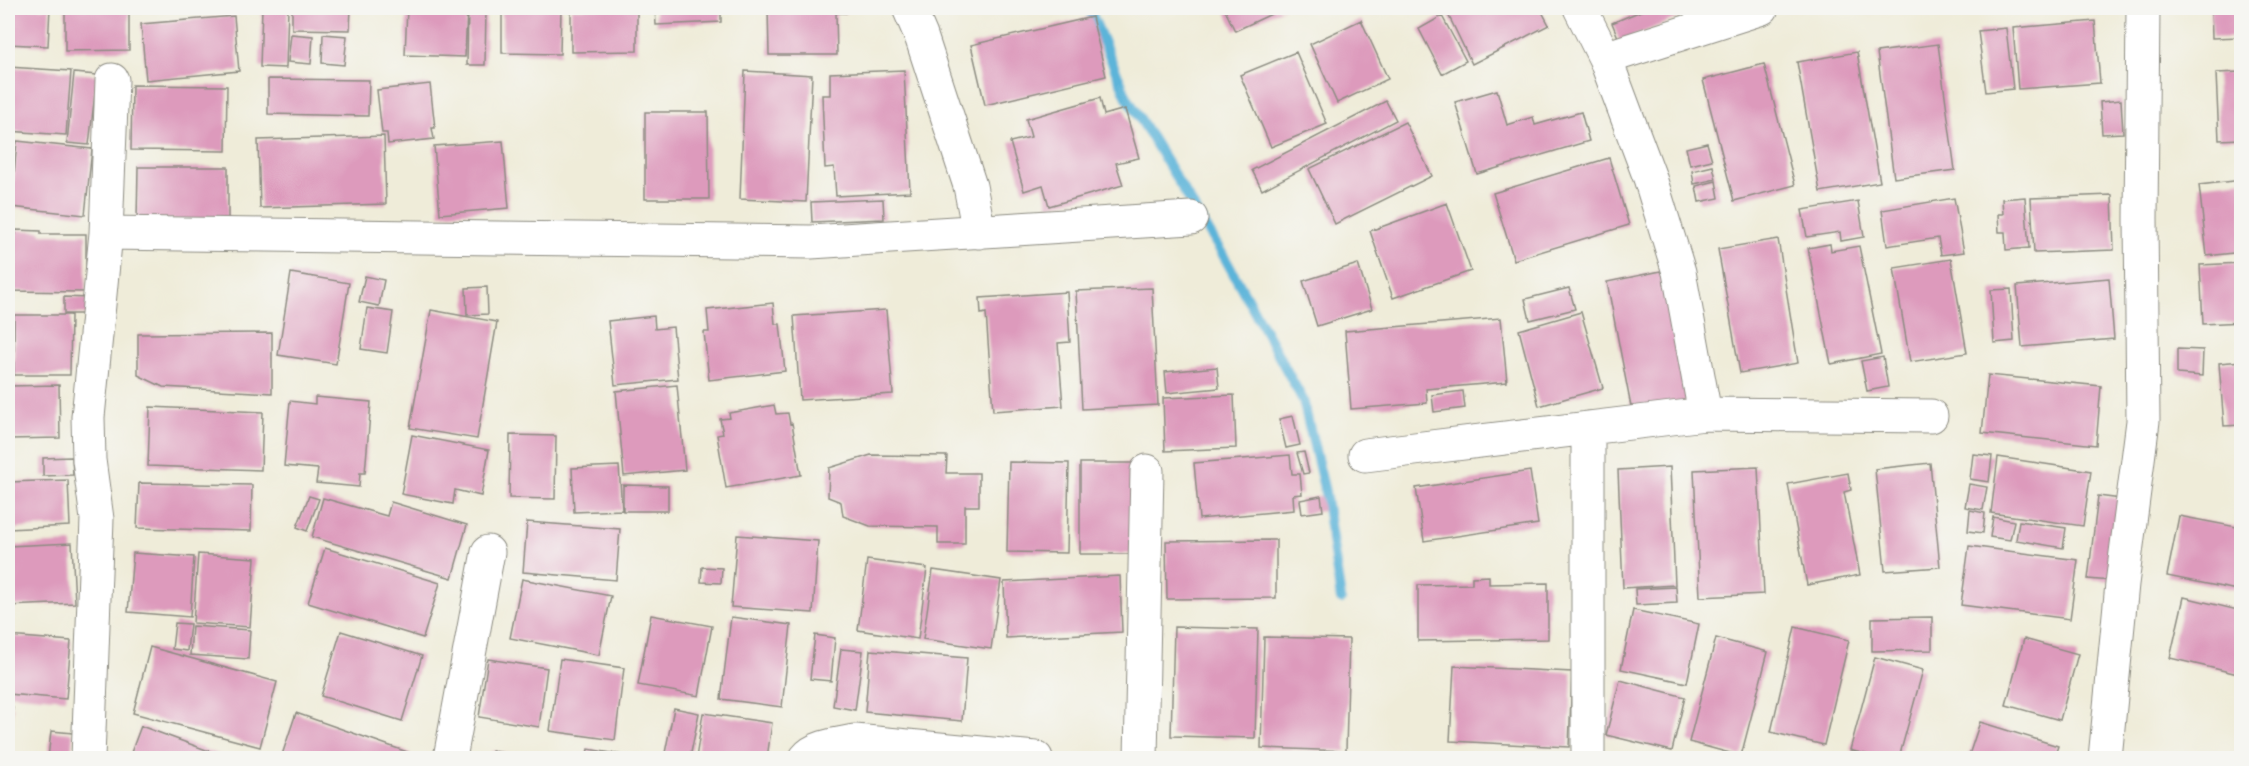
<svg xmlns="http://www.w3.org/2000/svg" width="2249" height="766" viewBox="0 0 2249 766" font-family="Delius,sans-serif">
  <rect width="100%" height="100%" fill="#f6f6f2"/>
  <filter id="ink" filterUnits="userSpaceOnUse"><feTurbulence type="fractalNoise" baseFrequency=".0167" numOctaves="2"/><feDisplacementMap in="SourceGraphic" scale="12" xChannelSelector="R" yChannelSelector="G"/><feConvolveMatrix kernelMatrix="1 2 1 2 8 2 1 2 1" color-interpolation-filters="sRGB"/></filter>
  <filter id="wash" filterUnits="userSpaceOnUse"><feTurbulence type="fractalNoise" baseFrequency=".008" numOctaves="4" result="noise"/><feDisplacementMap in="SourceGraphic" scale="24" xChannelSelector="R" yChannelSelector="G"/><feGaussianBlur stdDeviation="1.35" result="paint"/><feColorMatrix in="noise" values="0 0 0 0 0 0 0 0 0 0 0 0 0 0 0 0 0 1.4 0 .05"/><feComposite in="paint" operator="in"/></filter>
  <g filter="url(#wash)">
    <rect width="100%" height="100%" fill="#efecd9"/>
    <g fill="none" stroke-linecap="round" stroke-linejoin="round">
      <path stroke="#5bb4d9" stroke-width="10" d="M1089 8 1127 97 1226 260 1303 400 1325 492 1341 599"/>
    </g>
    <g id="blocks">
      <path fill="#dd9abc" d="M8 8H50L48 46 8 44Z
        M65 8H129V50L65 51Z
        M150 8H181V9L150 12Z
        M262 8H288L286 68 260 67Z
        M292 8H351L350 30 292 29Z
        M407 8H467L465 57 405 55Z
        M468 8H486L485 65H467Z
        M502 8H561L560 54 502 53Z
        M571 8H637V51L571 52Z
        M655 8H721V22L656 25Z
        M768 8H846V13H836L837 55H769Z
        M1224 8H1284L1235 31Z
        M1445 8H1540L1549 25 1472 64Z
        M1648 8H1701L1620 42 1612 23Z
        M2211 8H2242V37L2212 38Z
        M234 16 239 71 146 80 141 24Z
        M1442 16 1466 61 1442 74 1419 29Z
        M1092 17 1106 76 985 105 971 45Z
        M1361 20 1388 79 1337 103 1310 44Z
        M2095 21 2100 83 2018 89 2013 28Z
        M2006 28 2013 89 1986 92 1978 31Z
        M291 34 313 36 311 64 288 62Z
        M323 34 347 36 344 65 322 63Z
        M1938 44 1955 170 1894 178 1877 52Z
        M1296 52 1327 124 1271 147 1240 75Z
        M1857 52 1880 182 1820 192 1797 62Z
        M1764 64 1795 185 1734 201 1703 80Z
        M8 67 71 71 66 135 8 131Z
        M904 70 910 192 836 196 834 167 825 168 822 95H830V73Z
        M745 71 812 75 806 202 740 199Z
        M2242 72V139L2219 140 2216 73Z
        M74 73 97 75 89 145 67 143Z
        M268 79 369 80 368 116 268 114Z
        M430 84 435 128H432L434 139 388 144 387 133H382L377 90Z
        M132 85 227 86 226 151 131 150Z
        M1497 90 1507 125 1533 117 1535 125 1581 112 1589 141 1477 174 1455 102Z
        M1100 98 1104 115 1125 109 1139 158 1116 163 1123 185 1049 206 1043 185 1024 191 1010 142 1031 137 1026 119Z
        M2121 100 2123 133 2102 134 2100 102Z
        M1386 101 1396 120 1262 190 1252 170Z
        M645 112H708L709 199H645Z
        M1405 122 1432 176 1335 224 1309 169Z
        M384 136 386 204 260 208 258 140Z
        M17 141 92 149 85 215 11 207Z
        M503 141 509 208 440 214 434 146Z
        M1707 143 1712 160 1690 165 1686 148Z
        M1609 158 1629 225 1514 260 1493 193Z
        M1713 166 1716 179 1694 184 1692 171Z
        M138 167H228V220H137Z
        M2242 180V252L2207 256 2199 185Z
        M1716 181 1719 198 1699 202 1696 186Z
        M2112 195 2114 250 2034 253 2031 198Z
        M2025 197 2029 248 2006 250 2005 232H1999L1998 214H2003L2002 199Z
        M1954 198 1964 252 1941 255 1938 238 1887 246 1882 210Z
        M883 199 884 219 812 222 811 202Z
        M1858 201 1864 237 1841 241 1840 232 1807 237 1802 210Z
        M1447 203 1471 271 1393 298 1370 231Z
        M15 230 41 231V234H86V292L8 291V234H16Z
        M1778 239 1798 363 1740 373 1718 249Z
        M1830 244 1831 251 1859 246 1881 354 1831 364 1808 248Z
        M1951 259 1967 353 1910 362 1894 268Z
        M2242 263V322L2203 324 2200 265Z
        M1358 264 1372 309 1317 326 1303 281Z
        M1666 270 1691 401 1632 412 1607 282Z
        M291 273 349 283 336 364 278 355Z
        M365 276 384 280 379 306 359 302Z
        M2109 278 2114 339 2022 347 2017 286Z
        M487 287 488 314 467 315 466 288Z
        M1152 288 1158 405 1082 409 1076 291Z
        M1569 288 1575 309 1530 320 1525 299Z
        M2011 289 2014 341 1994 343 1991 290Z
        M1067 292 1070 342 1058 343 1063 406 993 411 986 313 981 314 980 298Z
        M64 297 88 298V314H64Z
        M773 303 775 324H780L785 371 709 380 704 332H709L707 310Z
        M367 308 393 312 387 353 361 349Z
        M431 310 497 322 477 439 410 428Z
        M886 310 893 394 800 400 794 316Z
        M1581 312 1603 388 1539 406 1519 330Z
        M14 315H71L70 375H14Z
        M654 316 655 329 673 327 678 379 615 385 608 321Z
        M1501 318 1507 382 1426 389 1427 403 1351 409 1345 331Z
        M272 333V393L163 387 138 375V334Z
        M2177 349 2203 350 2202 376 2177 374Z
        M1883 357 1888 387 1867 391 1861 361Z
        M2242 361V425L2224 426 2219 363Z
        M1217 367 1219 388 1167 393 1165 372Z
        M1988 375 2101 386 2096 445 1982 433Z
        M59 385 60 438 8 439V386Z
        M677 385 685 470 624 476 616 391Z
        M1463 391 1465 408 1434 412 1432 395Z
        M1234 395 1236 448 1165 451 1163 398Z
        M315 397 371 402 365 473H360L359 487 316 483 318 469 284 466 290 401 315 404Z
        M774 405 776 414 788 413 790 424 792 423 801 475 726 488 717 435 723 434 720 419 730 418 729 413Z
        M150 407 263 412 261 470 148 466Z
        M1293 416 1300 445 1286 448 1279 419Z
        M412 435 489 450 481 496 455 490 453 504 401 494Z
        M510 435 556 436 555 499 509 498Z
        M1304 452 1309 473 1303 474 1297 453Z
        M1973 454 1992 456 1989 482 1970 479Z
        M871 455 947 456 946 473H979V506H965V544H938V527L870 526 843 516 841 502 828 497 829 468Z
        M1290 455 1292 474H1300L1302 494 1293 495 1294 510 1199 519 1194 463Z
        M72 457 73 475 43 476V458Z
        M1998 457 2091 471 2083 526 1991 513Z
        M1009 462 1069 463 1067 553 1007 552Z
        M1080 463H1138V554H1080Z
        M1930 463 1940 567 1885 571 1875 469Z
        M619 466 622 510 574 512 572 468Z
        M1670 467 1675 585 1623 588 1618 470Z
        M1758 467 1764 594 1700 597 1694 470Z
        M1530 471 1538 524 1424 541 1416 488Z
        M1848 473 1851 490 1844 492 1860 575 1807 585 1788 484Z
        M68 480 70 526 8 529V482Z
        M139 483 252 485 251 531 137 528Z
        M1969 484 1987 487 1983 510 1965 507Z
        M623 485 668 486V511H623Z
        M309 496 319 499 307 531 297 527Z
        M1321 496 1323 511 1302 514 1300 500Z
        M2098 496 2121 499 2111 581 2088 579Z
        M323 498 387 516 391 502 467 525 452 578 312 537Z
        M1970 510 1985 513 1983 533 1968 531Z
        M2179 516 2242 528V591L2167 576Z
        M1993 517 2014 521 2010 540 1990 537Z
        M2019 521 2066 528 2063 548 2016 540Z
        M527 522 620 529 616 580 523 572Z
        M737 535 818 541 813 613 731 607Z
        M1276 540V598L1167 599 1166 541Z
        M72 543 75 603 8 606V546Z
        M1969 546 2078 560 2070 619 1961 605Z
        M325 548 440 583 423 638 308 603Z
        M133 553 194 557 190 617 128 612Z
        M198 554 255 558 250 627 193 623Z
        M867 560 927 568 918 639 858 630Z
        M702 567 722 568 721 583 701 582Z
        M933 570 1001 580 991 649 923 639Z
        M1120 576 1122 632 1006 638 1004 582Z
        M1489 576V584L1548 583V639L1418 641V585L1472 584V577Z
        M522 579 611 596 599 655 510 638Z
        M1676 587 1677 603 1636 605 1635 589Z
        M2184 597 2242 611V675L2170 658Z
        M1633 610 1699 624 1687 683 1621 669Z
        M651 615 712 626 699 696 638 685Z
        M731 617 791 625 782 707 721 699Z
        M1932 617V650L1872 651V618Z
        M175 623 190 624 187 651 172 649Z
        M192 626 250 630 248 659 190 655Z
        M1174 627 1258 629 1255 738 1171 736Z
        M1795 627 1849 640 1824 745 1771 732Z
        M341 631 422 656 402 721 321 696Z
        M815 635 835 638 831 681 810 679Z
        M8 636 71 641 66 699 8 694Z
        M1264 637 1349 639 1346 751 1261 748Z
        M1716 638 1768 652 1741 756 1689 742Z
        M2024 639 2078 654 2060 720 2006 705Z
        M150 647 277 682 260 747 133 713Z
        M841 649 863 651 855 710 833 706Z
        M870 650 967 658 962 721 865 712Z
        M1875 657 1923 670 1899 758H1880L1850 750Z
        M488 659 547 668 539 727 479 717Z
        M560 659 624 668 615 740 550 731Z
        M1454 666 1572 672 1569 747 1450 741Z
        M1620 680 1685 697 1672 751 1606 735Z
        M8 707H13L9 735H8Z
        M674 708 699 713 690 758H664Z
        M296 713 410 753 408 758H281Z
        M703 713 772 723 767 758H696Z
        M1980 722 2058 746 2054 758H1968Z
        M141 726 228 758H129Z
        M51 731 73 733 71 758H48Z
        M588 749 634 757V758H586Z
        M492 751 529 757V758H490Z"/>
    </g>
  </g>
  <g filter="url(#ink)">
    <use href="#blocks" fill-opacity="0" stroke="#8d8c82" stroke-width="1.5"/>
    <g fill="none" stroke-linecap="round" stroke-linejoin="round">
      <defs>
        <path id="minor" d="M909 8 921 36 970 186 979 232
          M1580 8 1605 58 1650 178 1679 272 1705 414
          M1605 58 1762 8
          M106 233 811 242 1191 218
          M1588 428V758
          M1365 455 1705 414 1931 416
          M88 758 97 519 89 460 88 417 106 233 112 80
          M450 758 488 552
          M806 758C815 746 840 744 855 741L1036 758
          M1141 758 1147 471
          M2105 758 2122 584 2143 421 2141 218 2143 8"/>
      </defs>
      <use href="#minor" stroke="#8d8c82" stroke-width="35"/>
      <use href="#minor" stroke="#fff" stroke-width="33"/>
    </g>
  </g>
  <rect width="2249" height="766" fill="none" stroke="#f6f6f2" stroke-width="30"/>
</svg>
